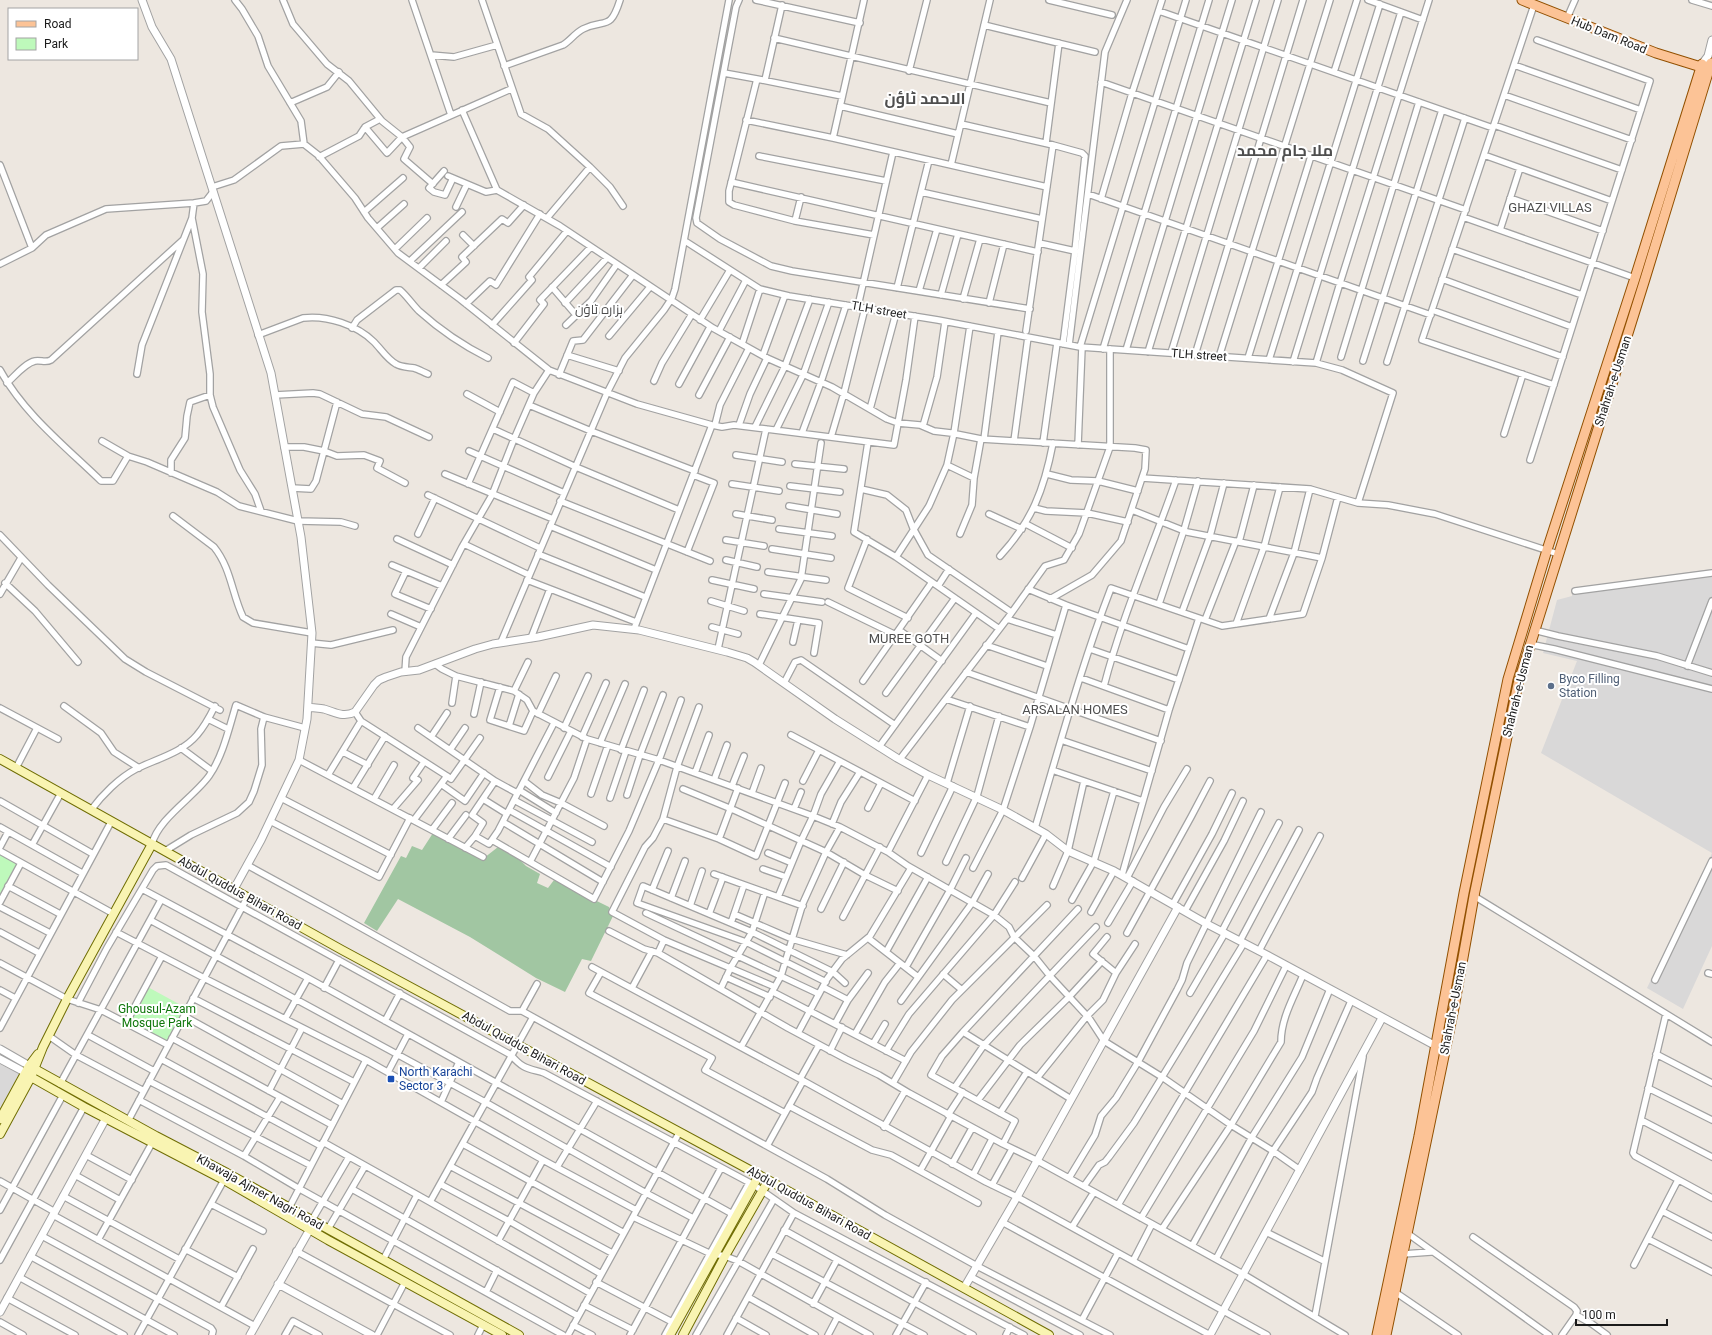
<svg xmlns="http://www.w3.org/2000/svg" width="1712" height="1335" viewBox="0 0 1712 1335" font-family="Roboto,Cairo,sans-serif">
  <rect width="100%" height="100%" fill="#ede7e0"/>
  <path fill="#d9d8d8" d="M1712 569V946L1683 1009 1647 988 1712 853 1541 753 1577 661 1543 653 1557 600 1572 596V588Z
    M0 1064 19 1074 0 1108Z"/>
  <path fill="#a1c6a2" d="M433 833 484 858 498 847 518 858 526 866 540 874 537 883 548 888 554 880 609 907 613 916 591 961 582 959 565 992 536 978 470 937 398 899 377 931 364 923 401 856 406 858 412 846 422 850Z"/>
  <path fill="#bef9bb" d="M0 851 21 863 0 902Z
    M146 986 188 1009 168 1045 126 1023Z"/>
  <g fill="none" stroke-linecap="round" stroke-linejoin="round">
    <defs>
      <path id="minor" d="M235 0 242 9 258 36 268 66 301 121 304 144 318 155 355 198 368 218 398 253 460 299 549 370 637 404 712 425 722 427 734 425 894 445 906 380 915 316
        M283 0 293 24 327 64 349 81 382 121 402 137 410 147 404 159 433 184
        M412 0 451 115
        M482 0 521 114 548 129 590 167 610 187 623 206
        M739 0 736 7 696 218 697 223 720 239 771 266 792 271 1030 309
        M756 0 860 23
        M1049 0 1112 15
        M1368 0 1423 20
        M1692 0 1712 6
        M1534 5 1422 340 1554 385
        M1159 11 1493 128
        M1567 18 1575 0
        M984 25 1095 52
        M774 38 1051 103
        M431 55 454 57 497 45
        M1514 65 1641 110
        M504 66 563 45C570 41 575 33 583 29 605 18 610 32 620 0
        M909 71 927 0
        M1334 72 1357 0
        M724 73 757 79
        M765 80 782 5
        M1101 82 1466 210
        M1504 95 1632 140
        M842 96 757 79 729 191V202L734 205 795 221 874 235
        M290 103 327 87 339 72
        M840 106 958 134
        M462 110 497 190 560 226 713 328 767 358 832 387 887 419 898 423 920 425 934 431 951 433 981 439 1135 448 1146 450 1145 469 1121 541 1092 575 1050 599
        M746 120 833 138 1047 187
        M961 124 1053 145 1082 153 1085 156 1075 251 1063 344
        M1494 125 1622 170
        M365 127 387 153 402 137 511 89
        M833 138 864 0
        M1046 143 1059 43
        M1484 155 1612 201
        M759 156 886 181
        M319 157 359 136 365 127 380 119
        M0 165 32 248
        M951 165 990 0
        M444 171 429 188 434 192 445 195 453 178
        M448 176 486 192 497 190
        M731 182 1038 252
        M212 187 234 180 281 146 304 144
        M213 192 206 201 194 203 192 218 203 274 202 312 210 374V395L213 407 240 470 255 494 261 511
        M921 192 1042 219
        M1088 194 1431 315
        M1510 198 1603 231
        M1101 199 1132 93 1162 0
        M456 207 467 184
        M364 212 403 178
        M1463 217 1635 278
        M547 218 590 167
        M795 221 801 197
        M377 228 404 204
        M1500 230 1520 168
        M463 235 474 246
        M685 241 760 289 789 296 938 320 1080 347 1316 363 1342 370 1393 393 1358 503 1310 489 1142 478
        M1039 243 1075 251
        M395 249 427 218
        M1452 249 1582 295
        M410 261 462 212
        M0 264 32 248 46 235 106 209 194 203
        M419 268 446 241
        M1442 279 1572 327
        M441 285 466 262 462 257 502 219 508 223 524 205
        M552 287 576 315
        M897 288 929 160
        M919 291 937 229
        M941 295 958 234
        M963 299 980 239
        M565 303 607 258
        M989 303 1004 244
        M466 304 490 281 496 285 540 214
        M858 306 893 152
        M1432 310 1563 357
        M700 320 730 270
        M492 325 532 280 529 277 567 231
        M566 325 591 301 617 264
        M352 328 357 320 396 290H400C407 296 412 304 419 311 439 329 464 346 488 358
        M719 331 746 280
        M1026 331 1053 145
        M258 335 303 318C327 315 357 325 374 342 381 349 387 359 396 364 401 367 407 367 414 368 418 369 423 372 428 374
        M609 336 650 287
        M514 343 544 304 540 300 591 247
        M742 344 760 289
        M1069 345 1105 52 1127 0
        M1080 347 1186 0
        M1103 349 1209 0
        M1126 350 1232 0
        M1148 352 1256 0
        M1171 353 1278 0
        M567 355 619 371
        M763 355 785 295
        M1195 355 1303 0
        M1219 357 1330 0
        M1341 357 1419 102
        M1248 358 1311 156
        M1269 360 1380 4
        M1363 361 1442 110
        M1293 362 1401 12
        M1387 362 1465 118
        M1316 363 1340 283 1429 0
        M0 370C24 414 66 447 101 481H113L128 456
        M137 374 142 345 192 218
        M559 375 573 341 583 340 633 275
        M654 381 662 363 692 314
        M7 383C15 376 25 363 35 361 41 360 46 363 51 360L183 240
        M679 384 710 327
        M467 394 500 412
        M275 395 313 393 320 394 362 414 386 417 429 437
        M699 395 730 337
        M529 405 591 431 695 471
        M870 409 896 313
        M715 425 720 405 749 348
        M739 425 750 394 767 358
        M923 426 937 377 945 322
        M755 427 785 366 810 299
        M493 429 576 467 679 510
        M776 430 803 375 829 302
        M802 433 821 382 846 305
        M1504 434 1523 374
        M831 437 844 393 865 308
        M984 439 998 332
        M102 441 128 456 147 462 217 492 239 506 298 521 341 522 355 526
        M1014 441 1028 337
        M868 442 854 532 896 557 998 628
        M1043 443 1057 343
        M1078 445 1082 347
        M284 447H304L324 451 337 456 364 455 380 461 377 468 405 483
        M469 451 564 493
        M736 455 782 462
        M1530 460 1650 81 1537 40
        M795 464 844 469
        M947 465 974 478
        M171 473V460L185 438 187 416 190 402 210 395
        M445 474 553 519
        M1047 474 1071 480 1098 481 1138 491
        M468 484 513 382 534 393
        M732 484 779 491
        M790 486 840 492
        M292 488 311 489 316 481 337 402
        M861 489 887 495 906 510 913 528 928 555 1011 612
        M428 495 540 548
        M560 501 710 561
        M1358 503 1388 505 1435 514 1558 554
        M789 506 837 514
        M1034 508 1046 511 1087 513 1128 522
        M1132 510 1187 532 1322 558
        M736 514 772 520
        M989 514 1022 529
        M173 516 214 547C231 568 232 594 243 617L253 623 312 633
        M1026 524 1072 548
        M550 526 656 570
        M779 529 832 536
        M418 534 435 498
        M960 534 972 505 974 478 981 439
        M0 535 48 585 125 659 146 672 220 710
        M397 539 453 565
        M867 539 848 588 908 618
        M726 540 764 546
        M1239 542 1254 485
        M464 544 529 575
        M772 549 831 558
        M687 552 714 483 693 475
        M538 554 645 597
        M1000 556C1032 521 1044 490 1053 443
        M896 557 929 506 947 465 954 433 970 326
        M726 560 757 567
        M392 565 442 586
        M406 571 395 594 431 609
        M768 572 826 580
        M527 580 636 622
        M712 580 754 589
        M5 583 35 611 78 662
        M938 586 949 569
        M1028 589 1066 605 1189 649
        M1575 591 1712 573
        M0 594 21 558
        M764 594 822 602
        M711 601 744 611
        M828 602 896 635
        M1159 604 1184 530 1198 481
        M1182 612 1210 536 1224 483
        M391 614 421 627
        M760 614 819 623 814 653
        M1007 619 1057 635
        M1269 619 1294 553 1310 489
        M1205 620 1236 541
        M1236 624 1264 547 1280 487
        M712 627 738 634
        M634 629 712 425
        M899 630 942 661
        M1534 630 1558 636 1657 656 1712 673
        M531 638 550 589
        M501 642 607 393 625 358 664 310 672 298 675 289 729 0
        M793 642 798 620
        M311 643 331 645 393 630
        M1529 644 1554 649 1712 689
        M986 645 1047 666
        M718 649 766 429
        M1090 649 1179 680
        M435 664 442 669 456 676 514 691 527 700 533 711 587 739 659 760 813 816 840 827 888 852 908 866 994 915 1009 927 1014 937 1034 956 1050 976 1089 1018 1104 1041 1162 1077 1231 1125 1273 1151 1300 1170
        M759 665 801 579 821 443
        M1687 666 1712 601
        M405 672 406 657 462 547 492 495 514 439 534 393 549 370
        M966 672 1161 741
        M1081 678 1169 710
        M863 681 932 582
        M784 683 795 662 801 660 895 725
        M1104 686C1122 616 1152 549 1176 480
        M500 687 490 720 524 731 533 711
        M514 691 528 662
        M886 693 955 598
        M946 699 1030 727
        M452 703 456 676
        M64 706 101 733 114 752 139 768
        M699 707 677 767 663 819 653 838 645 847 612 912 664 940 775 987
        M0 708 58 739
        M355 712 361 721 447 776 414 820
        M474 714 481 682
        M538 714 556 676
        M208 719 228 729
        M509 726 519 694
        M418 728 495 781 517 793
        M564 728 588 676
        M791 735 915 801
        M431 737 447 713
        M582 737 606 683
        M1061 740 1152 771
        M600 743 625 684
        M879 747 976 613
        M181 748 212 771
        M450 750 465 728
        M621 750 644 690
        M343 752 368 765
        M900 759 1007 619 1045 566 1064 560 1079 534 1110 447V349
        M299 760 483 857
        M16 768 37 728
        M1052 770 1143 801
        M695 773 709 735
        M328 775 361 721
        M447 776 451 779 480 738
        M548 777 571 731
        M714 780 727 745
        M524 781 542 795 561 803 604 826
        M803 781 819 750
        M947 783 970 706
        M441 784 465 801 484 773
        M732 786 744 756
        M353 788 385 736
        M683 789 734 810 826 852 865 875 898 891
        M519 790 556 813
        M752 793 761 768
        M591 794 608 745
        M627 795 640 755 663 695
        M281 798 391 855
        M610 798 626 751
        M374 799 394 765
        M483 799 507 814
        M514 800 592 842
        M0 801 93 854
        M868 808 881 783
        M393 809 418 780 413 778 424 762
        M794 809 801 792
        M91 810C102 795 119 778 136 769 156 759 182 753 197 735 204 727 210 716 215 706
        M509 810 611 867
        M663 819 719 839 756 856 785 783
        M270 821 379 877 410 818
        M503 822 603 882
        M832 824 841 802 860 772
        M0 827 82 873
        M1035 828C1059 748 1081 666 1111 588L1222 626 1303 614 1322 558 1338 497
        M432 830 452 803
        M475 836 483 823 472 815 495 781
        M448 839 466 815
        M719 839 738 788
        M492 840 594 899 629 831 659 760 681 700
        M152 844C158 819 194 797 209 776 223 756 229 728 236 705L264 717 305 728
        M32 845 61 793
        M0 847 8 832
        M465 848 475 836 489 844 498 831 554 723
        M0 851 114 914
        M165 851 191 835 237 813 249 802 254 791 262 765 261 729 264 717
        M888 852 928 775
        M768 853 792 863
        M921 853 953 786
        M530 862 574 778 587 739
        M946 862 977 796 999 716
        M247 865 333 912 510 1011H522
        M973 868 1003 810 1030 727 1066 605
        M763 869 786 877
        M714 874 803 906
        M1122 875 1169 710 1199 618
        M1022 878 1046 834
        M1127 878 1164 807 1187 769
        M8 886 60 914
        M1053 886 1068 851 1084 781
        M142 889 308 978 736 1216
        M652 890 668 851
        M1474 896 1712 1042
        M778 897 801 841 813 816 821 794 840 761
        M671 898 685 861
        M1072 900 1094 861 1114 791
        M0 902 21 863
        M1173 904 1212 834 1232 793
        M690 906 702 871
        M0 907 50 933
        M821 909 844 862
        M1185 911 1224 841 1243 801
        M1091 912 1114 871
        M646 913 819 994
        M709 914 723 877
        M734 914 792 939 847 955
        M843 917 880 847
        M150 920 485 1102 646 1193 693 1218
        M731 923 744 885
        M1108 923 1133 881
        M609 931 644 949 658 953 788 1028 846 1059 879 1075 909 1093 1003 1144 1036 1160 1243 1274 1345 1335
        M1222 931 1279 823
        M0 932 39 953
        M116 932 204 978 366 1060 543 1160 636 1210
        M1127 933 1191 817 1210 781
        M1107 937 1093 954 1116 973
        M868 938 918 977
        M1240 941 1299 830
        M1259 951 1320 836
        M886 952 928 877
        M658 953 664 940
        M0 963 67 999 101 1010 168 1045
        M592 967 800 1079 986 1182 1017 1197 1267 1335
        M906 967 950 890 966 858
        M601 972 589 993 712 1058 705 1070 785 1113
        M1708 973 1712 974
        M943 974 962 990
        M726 977 770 997
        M1655 980 1712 861
        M826 982 746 942 637 903 643 886 752 932 833 972 845 983
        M537 984 522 1011 767 1146 827 1179 885 1215 977 1266 1110 1335
        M823 987 848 1000
        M324 988 339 960
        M632 988 652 951
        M721 988 731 967 752 932 765 892
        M0 990 15 998
        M773 992 906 1061
        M1190 993 1225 933
        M193 998 354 1082
        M901 1001 972 903 988 874
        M78 1003 107 948 153 870 157 866 166 865 511 1055C523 1069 527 1068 544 1073L754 1185 774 1199 696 1335
        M1666 1014 1633 1153 1635 1156 1712 1198
        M184 1016 343 1104
        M285 1019 308 978
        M385 1021 400 993
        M126 1023 162 956
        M835 1024 848 1000 868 973
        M0 1028 111 822
        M963 1032 1071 1099
        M798 1033 827 979 842 959 870 936 911 868
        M855 1034 885 982 900 963
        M88 1035 154 1071
        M49 1036 76 1055 144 1091
        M172 1038 332 1125
        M873 1044 885 1024
        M741 1047 781 976 803 903 826 852 840 827
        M830 1051 842 1027
        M886 1051 909 1014 994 915 1015 882
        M1656 1054 1712 1083
        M161 1059 321 1146
        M388 1072 408 1034
        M1037 1078 1087 1016 1103 1000 1116 973 1135 944
        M800 1079 819 1045
        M149 1081 310 1165
        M893 1083 911 1052 952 1000 1047 905
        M60 1084 161 900
        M955 1087 984 1045 1096 927
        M1648 1088 1712 1120
        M269 1091 302 1028
        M139 1100 244 1156 298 1188 563 1335
        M978 1100 1020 1045 1069 997 1102 961
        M441 1102 459 1062
        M789 1106 872 1150 891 1155 978 1203
        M1000 1113 1027 1072
        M948 1115 963 1092
        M1641 1120 1712 1157
        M128 1121 248 896
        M884 1127 905 1091
        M323 1142 430 1202 533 1017
        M463 1144 624 1233
        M1003 1144 1015 1121 931 1075 942 1056 963 1032 1078 909
        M767 1146 803 1081
        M86 1155 132 1180
        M244 1156 280 1097
        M952 1164 972 1128
        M450 1166 612 1253
        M557 1167 597 1101
        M920 1171 951 1116
        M75 1175 120 1200
        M973 1175 992 1139
        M1069 1178 1095 1135 1101 1116 1116 1098 1138 1062 1177 990 1182 980 1187 963 1261 812
        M0 1181 55 1212
        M440 1184 509 1221 601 1274
        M992 1185 1012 1149
        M1084 1186 1099 1165 1105 1162 1109 1157 1134 1123 1244 943
        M352 1189 578 1316
        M63 1196 179 1259
        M774 1199 794 1213 1024 1335
        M430 1202 590 1293
        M211 1204 263 1231
        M1118 1205 1267 955
        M289 1208 366 1060
        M0 1210 63 1095
        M1662 1211 1712 1237
        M53 1215 255 1326
        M633 1217 709 1253 725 1256 738 1261 870 1335
        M1141 1218 1254 1031 1286 966
        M312 1220 349 1157
        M1002 1222 1210 1335
        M1072 1227 1094 1192
        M328 1229 365 1166
        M1162 1229 1231 1125 1281 1042C1281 1018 1294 997 1303 975
        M784 1230 973 1335
        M1266 1232 1324 1261
        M1407 1233 1549 1335
        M42 1236 211 1328 213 1331 212 1335
        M1473 1237 1574 1307 1577 1311 1576 1315 1562 1335
        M1648 1239 1712 1272
        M98 1240 152 1143
        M498 1241 543 1160
        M1192 1246 1252 1137 1302 1057 1330 989
        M185 1249 238 1277
        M296 1251 450 1335
        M772 1254 924 1335
        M1403 1254 1431 1252
        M30 1256 174 1335
        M1216 1259 1273 1151 1312 1092 1317 1078 1351 1001
        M0 1260 84 1107
        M383 1260 417 1195
        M1133 1261 1152 1224
        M1634 1265 1678 1180
        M19 1277 124 1335
        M971 1277 1080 1335
        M596 1282 674 1323
        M486 1292 497 1270
        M1395 1292 1458 1335
        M748 1297 815 1335
        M7 1298 75 1335
        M813 1304 837 1260
        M584 1305 633 1330
        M221 1307 253 1249
        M1576 1315 1592 1324 1607 1335
        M1315 1316 1363 1057
        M736 1318 766 1335
        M1082 1320 1118 1253
        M0 1322 23 1335
        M573 1325 592 1335
        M138 1335 224 1180
        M285 1335 293 1321 319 1335
        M377 1335 405 1282
        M478 1335 483 1325
        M568 1335 679 1133
        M630 1335 721 1168
        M665 1335 749 1183
        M727 1335 794 1213
        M828 1335 837 1318
        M896 1335 926 1282
        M1006 1335 1010 1327"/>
      <path id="tertiary" d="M142 0 152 27 171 59 271 373 301 537 312 633 307 719 299 760 261 840 234 889
        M1702 64 1708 56 1712 40
        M308 707C313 708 319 708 324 709 335 712 343 718 355 712L374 685 379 680 386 677 401 672 419 670 475 649 493 644 538 637 593 625 639 630 727 652 747 658 754 662 835 719 897 758 928 775 1003 810 1046 834 1068 851 1114 871 1207 924 1267 955 1436 1046 1445 1047
        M0 1049 33 1068
        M0 1059 30 1075
        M278 1284 372 1335
        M964 1288 1017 1197 1178 907
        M0 1312 106 1118
        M250 1335 310 1229
        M1210 1335 1382 1018"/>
      <path id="secondary" d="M0 759 342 950 759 1175 1049 1335
        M35 1069 156 1136 227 1173 519 1335
        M31 1077 84 1107 224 1180 328 1240 502 1335
        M0 1119 29 1066 38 1054
        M0 1134 31 1077 43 1047 67 999 152 844
        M670 1335 759 1175
        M683 1335 725 1256 768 1181"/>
      <path id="primary" d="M1522 0 1656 53 1701 67 1706 66
        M1377 1335 1419 1136 1464 893 1508 679 1547 550 1635 278 1702 64
        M1386 1335 1454 1008 1474 896 1518 684 1645 279 1711 63"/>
    </defs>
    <use href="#minor" stroke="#a2a2a2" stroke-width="8"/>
    <use href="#tertiary" stroke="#a2a2a2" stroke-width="9"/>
    <use href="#secondary" stroke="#706e04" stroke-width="10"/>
    <use href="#primary" stroke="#925000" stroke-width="11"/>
    <use href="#minor" stroke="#fff" stroke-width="5.5"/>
    <use href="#tertiary" stroke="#fff" stroke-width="7"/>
    <use href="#secondary" stroke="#f9f4b2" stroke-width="8"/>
    <use href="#primary" stroke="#fcc396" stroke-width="9"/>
  </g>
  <circle fill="#5c6f8a" stroke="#fff" stroke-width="1.5" cx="1551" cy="686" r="4"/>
  <rect fill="#1a4fb4" stroke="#fff" stroke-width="1.5" x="387" y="1075" width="8" height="8" rx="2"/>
  <g text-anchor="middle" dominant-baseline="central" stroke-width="4" stroke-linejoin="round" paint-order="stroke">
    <g font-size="12" fill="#1b1b1b" stroke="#fff">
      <text transform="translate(1609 35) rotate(22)">Hub Dam Road</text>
      <text transform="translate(879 310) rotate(10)">TLH street</text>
      <text transform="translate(1199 355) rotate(4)">TLH street</text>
      <text transform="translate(1613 381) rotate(-72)">Shahrah-e-Usman</text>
      <text transform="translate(1518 691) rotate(-76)">Shahrah-e-Usman</text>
      <text transform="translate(240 893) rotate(29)">Abdul Quddus Bihari Road</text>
      <text transform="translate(1453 1008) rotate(-79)">Shahrah-e-Usman</text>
      <text transform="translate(524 1048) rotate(29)">Abdul Quddus Bihari Road</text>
      <text transform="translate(260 1192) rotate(29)">Khawaja Ajmer Nagri Road</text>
      <text transform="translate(809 1203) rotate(29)">Abdul Quddus Bihari Road</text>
    </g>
    <g font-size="12" fill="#4e5e75" stroke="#fff" text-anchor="start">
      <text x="1559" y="679">Byco Filling<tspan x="1559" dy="14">Station</tspan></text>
    </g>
    <g font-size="12" fill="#0f770b" stroke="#fff">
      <text x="157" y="1009">Ghousul-Azam<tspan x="157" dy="14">Mosque Park</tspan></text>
    </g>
    <g font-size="12" fill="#164399" stroke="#fff" text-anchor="start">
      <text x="399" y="1072">North Karachi<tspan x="399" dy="14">Sector 3</tspan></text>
    </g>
    <g font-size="13" fill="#4e4e4e" stroke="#fff">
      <text x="1550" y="207">GHAZI VILLAS</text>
      <text x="599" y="309">ہزارہ ٹاؤن</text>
      <text x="909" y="638">MUREE GOTH</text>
      <text x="1075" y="709">ARSALAN HOMES</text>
    </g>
    <g font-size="16" font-weight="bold" fill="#4e4e4e" stroke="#fff">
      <text x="925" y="98">الاحمد ٹاؤن</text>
      <text x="1285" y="150">ملا جام محمد</text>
    </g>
  </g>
  <rect x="8" y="8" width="130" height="52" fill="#ffffff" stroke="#a4a4a4"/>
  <rect x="16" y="21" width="20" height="6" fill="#fcc396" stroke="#a4a4a4"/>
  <text x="44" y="28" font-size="12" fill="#1b1b1b">Road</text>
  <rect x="16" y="38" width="20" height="12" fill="#bef9bb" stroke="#a4a4a4"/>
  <text x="44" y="48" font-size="12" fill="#1b1b1b">Park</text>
  <path d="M1576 1319v6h91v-6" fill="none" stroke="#1b1b1b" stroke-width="2"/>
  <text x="1582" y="1319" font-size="12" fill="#1b1b1b" stroke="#ffffff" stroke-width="3" paint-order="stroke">100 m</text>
</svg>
